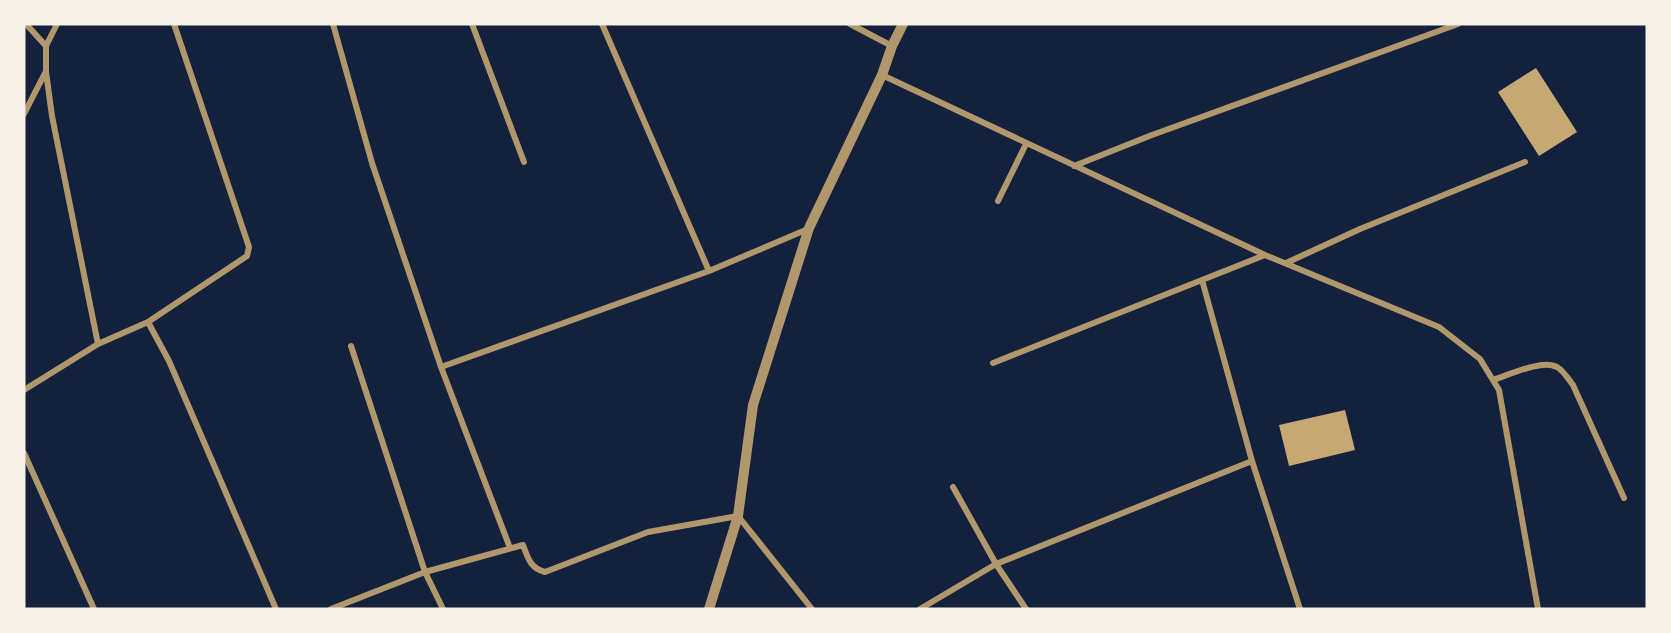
<svg xmlns="http://www.w3.org/2000/svg" width="1671" height="633" viewBox="0 0 1671 633" font-family="'Noto Sans',sans-serif">
  <rect width="100%" height="100%" fill="#14213d"/>
  <path fill="#c6a872" d="M1536 68 1577 132 1539 156 1498 92Z
    M1345 410 1355 450 1289 466 1279 425Z"/>
  <g fill="none" stroke-linecap="round" stroke-linejoin="round">
    <path stroke="#b1986c" stroke-width="6" d="M26 24 46 46V72L52 116 98 344
      M333 24 372 163 441 367 510 548
      M472 24 524 162
      M602 24 709 271
      M850 24 892 46
      M46 46 57 24
      M882 75 1265 255 1439 327 1480 359 1499 390 1538 609
      M24 114 45 73
      M1074 166 1152 135 1458 24
      M998 201 1026 144
      M1286 263 1360 229 1525 162
      M1202 280 1252 461 1300 609
      M148 322 247 256 249 247 174 24
      M351 346 425 572 443 609
      M993 363 1265 255
      M441 367 709 271 808 229
      M1493 380C1509 375 1542 359 1557 367 1564 371 1568 379 1573 385L1624 498
      M24 390 98 344 148 322 169 361 276 609
      M24 453 94 609
      M953 487 996 564 1026 609
      M331 609 425 572 523 545C528 558 530 568 545 572L648 532 738 516 812 609
      M920 609 996 564 1252 461"/>
    <path stroke="#b1986c" stroke-width="10" d="M709 609 738 516 753 405 809 228 882 75 892 46 903 24"/>
  </g>
  <rect width="1671" height="633" fill="none" stroke="#f6f1e7" stroke-width="51"/>
</svg>
